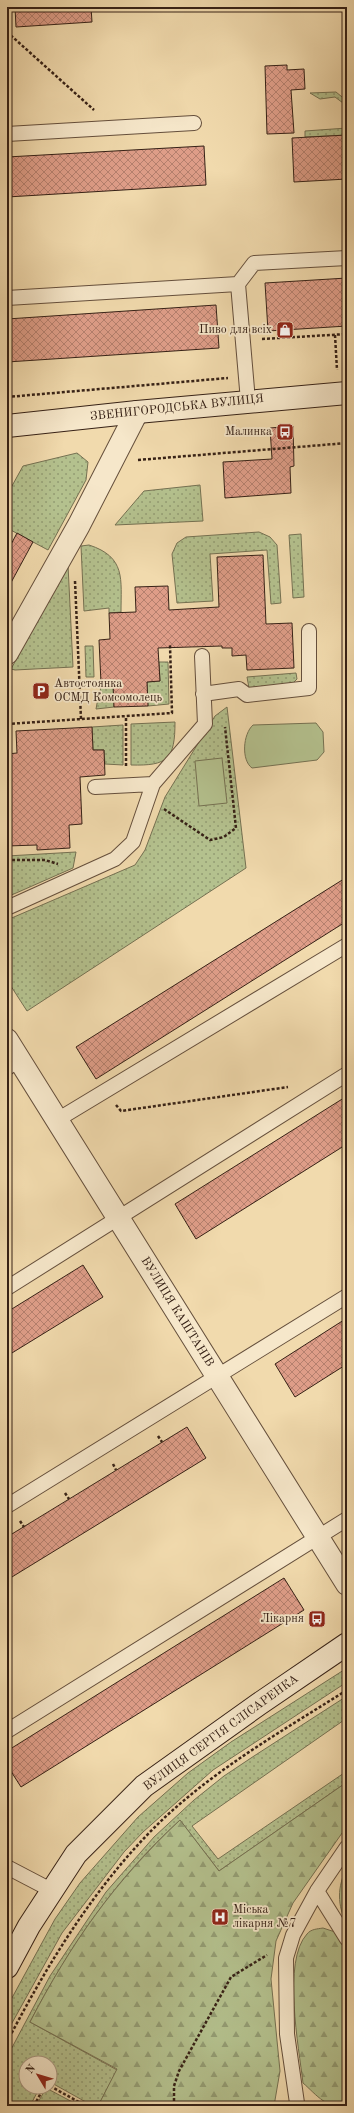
<svg xmlns="http://www.w3.org/2000/svg" width="354" height="2113" viewBox="0 0 354 2113" font-family="'Old Standard TT',serif">
  <defs>
    <pattern id="grass-dots" width="8" height="8" patternUnits="userSpaceOnUse"><rect width="8" height="8" fill="#b4c18e"/><path d="M2 2h.1M6 6h.1" fill="none" stroke="#939c73" stroke-width="1.8" stroke-linecap="round"/></pattern>
    <pattern id="forest-firs" width="22" height="20" patternUnits="userSpaceOnUse"><rect width="22" height="20" fill="#b4c18e"/><path d="M5 1l3.5 6h-7zM16 11l3.5 6h-7z" fill="#939c73"/></pattern>
    <pattern id="building-cross-hatch" width="8" height="8" patternUnits="userSpaceOnUse"><rect width="8" height="8" fill="#de9d88"/><path d="M0 0l8 8M0 8l8-8" fill="none" stroke="#b5806e"/></pattern>
  </defs>
  <rect width="100%" height="100%" fill="#f1daad"/>
  <filter id="stains"><feTurbulence type="fractalNoise" baseFrequency=".005" numOctaves="4"/><feColorMatrix values="0 0 0 0 .2 0 0 0 0 .09 0 0 0 0 .02 0 0 0 .5 -.17"/></filter>
  <radialGradient id="worn" r=".72"><stop offset=".6" stop-color="#630" stop-opacity="0"/><stop offset="1" stop-color="#630" stop-opacity=".3"/></radialGradient>
  <path fill="url(#grass-dots)" stroke="#757152" d="M336 92 347 101V106L335 97 320 99 310 93Z
    M347 128V135L305 137V131Z
    M77 453 88 462 86 480 48 550 7 528V495L23 466Z
    M200 485 203 521 115 525 144 491Z
    M259 532 270 537 277 545 281 603 271 604 267 550 210 554 213 601 177 603 172 554 177 543 186 537Z
    M301 534 304 597 293 598 289 535Z
    M89 545C126 557 121 579 121 612L109 613V608L84 611 81 546Z
    M68 565 73 667 15 670 11 669Z
    M85 646H93L94 677H86Z
    M159 662H168L169 704 148 706 147 682 160 681Z
    M296 673 297 679 292 684 249 688 247 677Z
    M101 683H113L114 707 96 709C97 700 101 693 101 683Z
    M227 707 246 868 27 1011 7 980V920L135 865 145 850 165 797 215 716Z
    M175 722C175 759 168 766 131 765V724Z
    M123 725V765L105 764 104 750H93L92 727Z
    M76 852 73 868 7 897V856Z
    M347 1668V1682L213 1770 143 1832 124 1852 62 1933 7 2032V2007L55 1919 80 1883 138 1817 188 1773 231 1742Z
    M347 1696V1718L192 1826 218 1859 347 1771V1782L219 1871 180 1820C116 1878 69 1947 30 2022L117 2070 98 2106H93L50 2082V2063H26V2087H40L30 2106H7V2057L50 1976 106 1892 154 1837 194 1800 224 1776 254 1756Z
    M46 2088 80 2106H36Z"/>
  <path fill="url(#forest-firs)" stroke="#757152" d="M347 1782V1826L293 1903 276 1941 271 1979 280 2071 274 2106H98L117 2069 30 2022C71 1943 114 1882 180 1820L219 1871Z
    M347 1868V1924C337 1906 337 1886 347 1868Z
    M323 1928 335 1932 347 1948V2101C329 2113 316 2094 303 2083 299 2048 282 1961 307 1934 311 1929 317 1929 323 1928Z"/>
  <path fill="#b4c18e" stroke="#757152" d="M316 723 323 732 324 752 317 760 252 768C241 760 243 734 253 725Z
    M222 758 227 803 199 806 195 761Z"/>
  <path fill="url(#building-cross-hatch)" stroke="#362116" d="M15 7H91L92 22 16 27Z
    M287 65V70L304 69 305 89 291 90 294 133 267 134 265 66Z
    M347 135V179L294 182 292 138Z
    M204 146 206 185 7 197V157Z
    M347 278V326L268 331 265 283Z
    M216 305 219 348 7 362V319Z
    M293 426 294 466 290 467 291 493 225 498 223 462 272 459 270 428Z
    M17 533 33 542 7 590V552Z
    M263 555 266 624 292 623 294 668 247 670 246 655 232 656V648H222V646L158 648 160 681 147 682 148 706 114 707 113 683H101L99 640 110 639 109 613 136 612 135 587 168 586 169 610 219 607 217 557Z
    M92 727 93 750H104L105 775 80 777 82 824 69 825 70 848 37 850V845L7 846V754L17 753 16 731Z
    M347 877V921L96 1079 76 1047Z
    M347 1096V1144L196 1239 175 1204Z
    M83 1265 103 1297 7 1356V1312Z
    M347 1318V1364L295 1397 275 1364Z
    M187 1427 206 1458 7 1580V1537Z
    M284 1578 304 1610 21 1787 7 1765V1751Z"/>
  <g fill="none" stroke-linecap="round" stroke-linejoin="round">
    <defs>
      <path id="lane" d="M7 134 194 123
        M238 284 248 401
        M7 298 238 284 254 263 347 258
        M203 694 239 689 247 695 309 688V631
        M95 787 153 784
        M7 908 115 859 133 842 153 784 205 724 202 656
        M7 1068 19 1060
        M57 1120 347 945
        M7 1288 347 1074
        M7 1506 347 1296
        M7 1731 347 1519
        M7 1867 51 1890
        M317 1891 347 1939
        M295 2106 297 2103 287 2034 286 1958 293 1935 317 1891 347 1847"/>
      <path id="street" d="M7 653 79 525 137 412
        M7 1040 347 1584"/>
      <path id="secondary" d="M7 426 137 412 347 393
        M7 1967 29 1926 76 1854 144 1786 259 1704 347 1644"/>
    </defs>
    <use href="#lane" stroke="#654f3c" stroke-width="16"/>
    <use href="#street" stroke="#654f3c" stroke-width="24"/>
    <use href="#secondary" stroke="#362116" stroke-width="24"/>
    <path stroke="#362116" stroke-width="2.5" stroke-dasharray="3 2" stroke-linecap="butt" d="M7 32 94 110
      M335 335 337 370
      M262 339 347 334
      M7 397 228 378
      M138 460 347 443
      M75 581 81 719
      M7 724 172 713 170 645
      M126 766V717
      M164 809 210 840 224 837 236 828 225 727
      M7 860H45L58 864
      M116 1105 121 1111 288 1087
      M158 1436 162 1442
      M113 1464 116 1470
      M65 1493 69 1499
      M20 1521 24 1527
      M7 2042C46 1967 90 1894 149 1833 206 1774 279 1733 347 1690
      M50 2086 86 2106
      M34 2106 44 2087
      M174 2106V2086L179 2071 231 1977 267 1955"/>
    <use href="#lane" stroke="#f6e7ca" stroke-width="14"/>
    <use href="#street" stroke="#f6e7ca" stroke-width="22"/>
    <use href="#secondary" stroke="#f6e7ca" stroke-width="22"/>
  </g>
  <defs>
    <symbol id="shop-square" viewBox="-11 -11 22 22"><rect x="-9" y="-9" width="18" height="18" rx="4" fill="#8f2418" stroke="#f6e7ca"/><path d="M-5-2.5h2.3a2.7 3.5 0 0 1 5.4 0H5L5.5 6h-11ZM-1.5-2.5h3a1.5 2.3 0 0 0-3 0Z" fill="#fff"/></symbol>
    <symbol id="bus-square" viewBox="-11 -11 22 22"><rect x="-9" y="-9" width="18" height="18" rx="4" fill="#8f2418" stroke="#f6e7ca"/><path d="M-5-6H5V4H4V6H2V4H-2V6H-4V4H-5ZM-3.5-4V0h7V-4ZM-3.5 1.2v1.5H-2V1.2ZM2 1.2v1.5H3.5V1.2Z" fill="#fff"/></symbol>
    <symbol id="parking-square" viewBox="-11 -11 22 22"><rect x="-9" y="-9" width="18" height="18" rx="4" fill="#8f2418" stroke="#f6e7ca"/><path d="M-3.5-5.5H1a3.5 3.5 0 0 1 0 7H-1V5.5H-3.5ZM-1-3.4V-.6H.8a1.4 1.4 0 0 0 0-2.8Z" fill="#fff"/></symbol>
    <symbol id="hospital-square" viewBox="-11 -11 22 22"><rect x="-9" y="-9" width="18" height="18" rx="4" fill="#8f2418" stroke="#f6e7ca"/><path d="M-5-5h3v3.5h4V-5h3V5h-3V1.5h-4V5h-3Z" fill="#fff"/></symbol>
  </defs>
  <g fill-rule="evenodd">
    <use href="#shop-square" x="275" y="320" width="20" height="20"/>
    <use href="#bus-square" x="275" y="422" width="20" height="20"/>
    <use href="#parking-square" x="31" y="681" width="20" height="20"/>
    <use href="#bus-square" x="307" y="1609" width="20" height="20"/>
    <use href="#hospital-square" x="210" y="1907" width="20" height="20"/>
  </g>
  <g text-anchor="middle" dominant-baseline="central" stroke-width="3.5" stroke-linejoin="round" paint-order="stroke">
    <g font-size="12" fill="#362116" stroke="#f6e7ca" text-anchor="end">
      <text x="272" y="330">Пиво для всіх</text>
      <text x="272" y="432">Малинка</text>
      <text x="54" y="684" text-anchor="start">Автостоянка<tspan x="54" dy="14">ОСМД Комсомолець</tspan></text>
      <text x="304" y="1619">Лікарня</text>
      <text x="233" y="1910" text-anchor="start">Міська<tspan x="233" dy="14">лікарня №7</tspan></text>
    </g>
    <g font-size="12" fill="#362116" stroke="#f6e7ca">
      <text transform="translate(177 408) rotate(-6)">ЗВЕНИГОРОДСЬКА ВУЛИЦЯ</text>
      <text transform="translate(177 1312) rotate(58)">ВУЛИЦЯ КАШТАНІВ</text>
      <text transform="translate(221 1733) rotate(-36)">ВУЛИЦЯ СЕРГІЯ СЛІСАРЕНКА</text>
    </g>
  </g>
  <rect width="354" height="2113" fill="none" stroke="#f1daad" stroke-width="24"/>
  <rect x="8" y="8" width="338" height="2097" fill="none" stroke="#362116" stroke-width="2"/>
  <rect x="12" y="12" width="330" height="2089" fill="none" stroke="#362116"/>
  <g transform="translate(38 2075) rotate(308)"><circle r="19" fill="#f6e7ca" stroke="#a99882"/>
  <path d="M0-3L7 15L0 10L-7 15Z" fill="#8f2418"/>
  <text y="-6" font-size="11" font-weight="bold" text-anchor="middle" fill="#362116">N</text>
  </g>
  <rect width="100%" height="100%" filter="url(#stains)"/>
  <rect width="100%" height="100%" fill="url(#worn)"/>
</svg>
